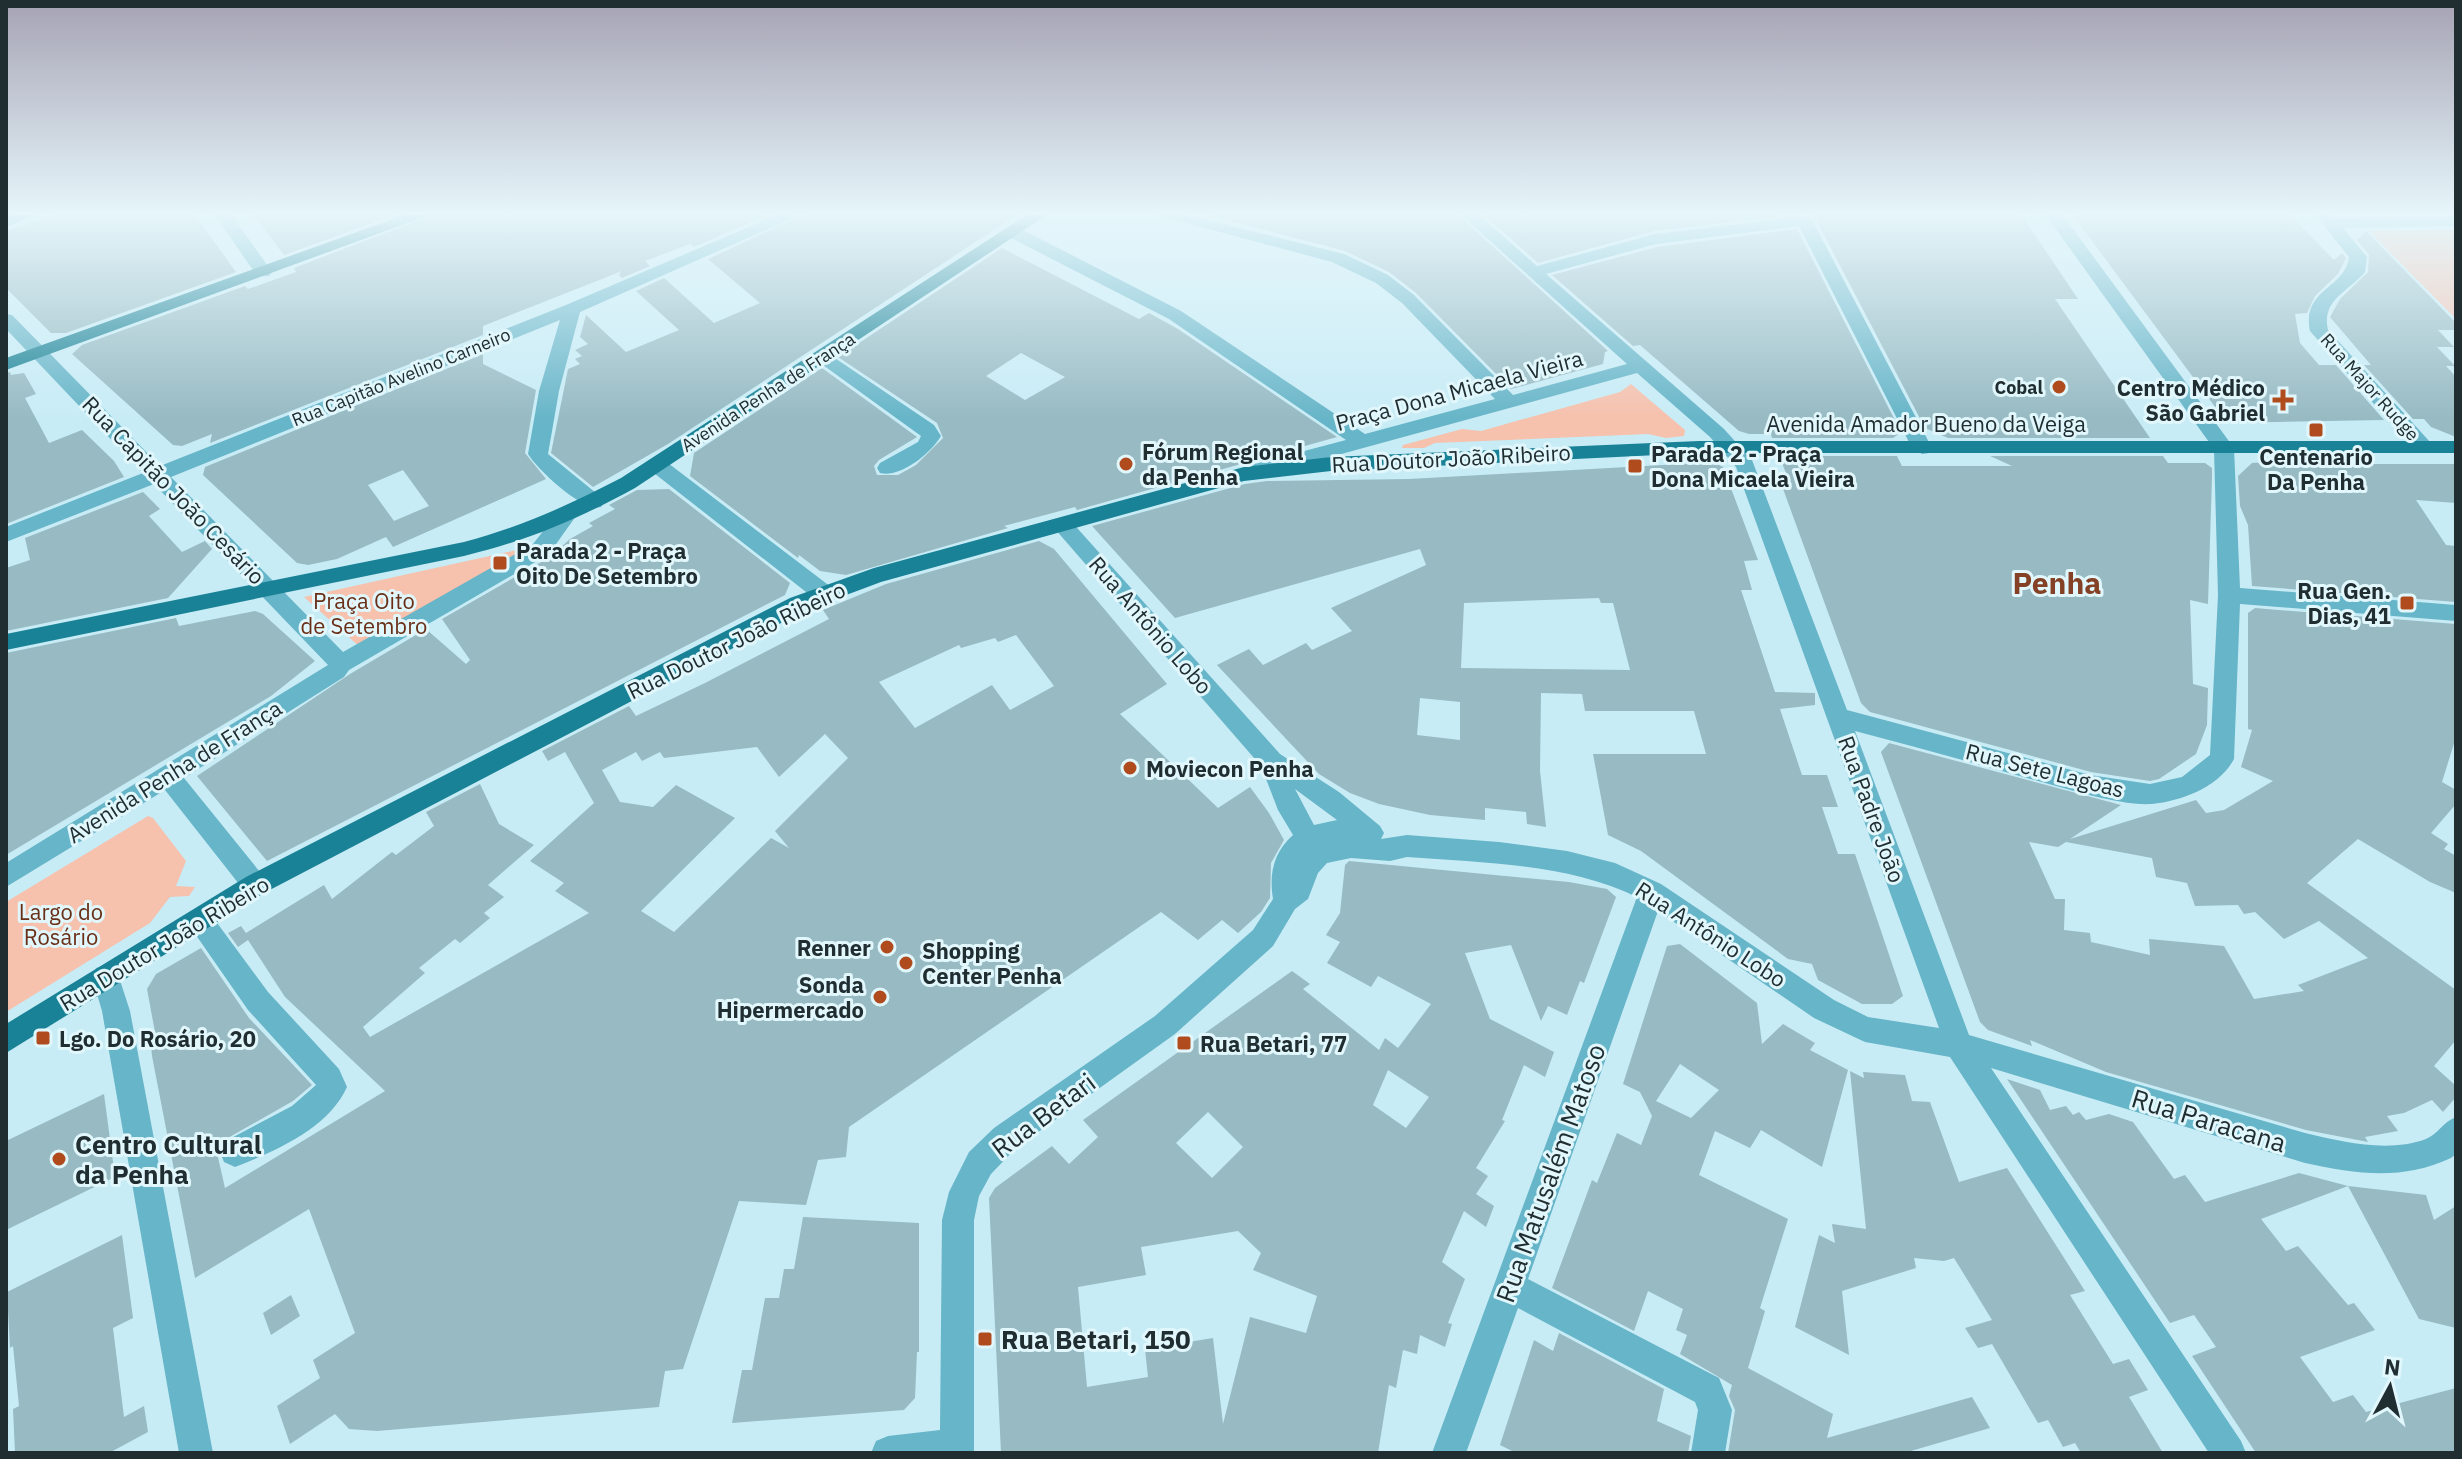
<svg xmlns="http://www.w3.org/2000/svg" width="2462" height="1459" viewBox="0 0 2462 1459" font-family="'IBM Plex Sans',sans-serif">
  <rect width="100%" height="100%" fill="#c8ecf6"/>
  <path fill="#f6c1ad" d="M2456 230V319L2369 231Z
    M1631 384 1685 430 1684 436 1666 438 1648 434 1435 443 1424 448H1402L1403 445 1462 429 1481 431 1620 392Z
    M535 546 361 648 304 597Z
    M148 816 153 818 186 861 176 886 195 887 189 896 170 897 150 923 6 1012V902Z"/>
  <path fill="#97bac3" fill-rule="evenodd" d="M58 214H194L236 272 66 333H51L6 288V231Z
    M253 214H397L284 255Z
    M435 214H770L694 247 690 244 645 261 650 266 622 278 619 275 621 271 617 273 483 326V335L210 443 212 434 182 446 173 445 72 354 82 345 245 286 248 289 296 272 294 268Z
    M805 214H1018L668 444 593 487 551 453 568 369 580 364 575 359 582 356 575 350 588 344 580 337 586 315 626 352 679 330 636 291 664 278 714 323 760 303 708 259Z
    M1204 214H1457L1608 351 1605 352 1603 364 1511 389 1416 293 1389 272 1345 251Z
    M1483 214H1797L1654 231 1538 263Z
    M1813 214H2021L2078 299H2055L2150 438H1948L1925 428Z
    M2072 214H2289L2334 260 2342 253 2346 258 2338 274 2315 296 2307 313 2295 314 2300 343 2319 365H2336L2384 420 2227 423Z
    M1797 229 1901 432 1893 438H1772L1771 434H1749L1739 431 1640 345 1633 346 1552 275 1657 247Z
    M2366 231 2456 323V330H2438L2454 347H2437L2455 366H2446L2456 377V437L2431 427 2424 419H2413L2364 365H2371L2330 317 2340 299 2368 272 2369 255 2357 240Z
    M1002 248 1139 319 1149 313 1178 329 1337 437 1077 510 1075 507 1004 526 1008 528 846 575 820 571 799 555 798 558 690 476 694 453 822 368 917 437 879 460 874 466 877 475H898L916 465 943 438 937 423 838 357ZM1021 353 1065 377 1025 400 986 376Z
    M483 354V364L536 390 525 453 546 479 393 547 386 537 337 559 308 565 297 563 203 475 205 467ZM403 470 429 506 394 521 368 485Z
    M10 372 11 375 24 373 36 394 25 398 49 443 82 430 114 461 124 477 6 524V373Z
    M1779 456H1897L1902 466H2012L1990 456H2163L2168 463H2205L2212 468V477L2208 604 2190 600 2193 684 2208 688 2207 725 2196 754 2159 779 2150 781 2091 772 1870 712 1861 703 1782 486 1791 485Z
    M2297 460 2300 464H2456V503L2416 500 2446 545 2456 546V602L2252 586 2248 525 2240 506 2238 476 2252 463Z
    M1699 463H1715L1723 467 1758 560 1744 561 1752 590H1741L1775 692 1815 693V705L1780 709 1802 775H1827L1838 807H1822L1838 854H1855L1903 996 1892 1004H1862L1818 980 1812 964 1788 959 1641 851 1608 835 1593 754H1706L1694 711H1585L1582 694 1541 693 1540 771 1546 827 1527 824 1526 812 1485 808V820L1430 815 1379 804 1350 793 1319 774 1217 665 1249 649 1263 665 1306 643 1312 650 1352 631 1331 608 1426 565 1420 549 1175 618 1092 526 1245 484 1267 481 1409 479ZM1599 598 1601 603H1613L1630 670 1461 668 1464 603ZM1420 698 1460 702V740L1417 735Z
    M669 489 790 583 785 595 267 861 197 776 350 674 426 629 466 664 470 660 442 619 550 557 570 539 593 526 589 523 615 509 609 505 637 490Z
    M143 492 160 509 149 516 182 552 205 541 212 549 168 598 6 631V568L30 560 25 538Z
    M1039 541 1054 549 1167 684 1120 714 1218 808 1250 787 1269 813 1284 840 1271 863 1270 898 1261 912 1238 933 1222 920 1198 940 1161 912 849 1127 846 1157 818 1160 806 1205 739 1201 683 1369 665 1371 659 1407 377 1431 349 1429 335 1414 290 1444 277 1406 320 1378 313 1360 355 1333 309 1209 195 1278 152 1056 151 1045 157 1043 147 989 156 974 201 948 249 1018 312 1085 293 1101 219 1143 217 1153 225 1188 385 1091 285 997 248 940 238 947 228 933 241 926 246 933 324 885 332 899 392 852 396 855 434 826 426 812 480 784 499 824 534 845 488 885 504 897 484 913 490 918 460 943 455 939 419 968 425 973 363 1027 370 1037 589 913 555 891 564 883 530 861 594 803 565 752 548 761 542 751 629 706 636 716 705 683 829 619 823 610 886 584ZM1016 635 1054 686 1010 710 992 685 915 728 879 682 959 645 961 648 995 638 998 642ZM825 734 848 758 775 831 789 848 771 838 674 932 641 911 735 818 676 785 653 807 620 802 602 770 636 752 642 761 660 752 664 758 757 747 779 777Z
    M2255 608 2456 624V737L2442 782 2456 790V804L2431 833 2448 844 2444 849 2456 856V893L2430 882 2358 839 2307 883 2456 990V1040L2434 1066 2456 1086V1097L2443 1112 2432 1100 2404 1113 2387 1116 2398 1131 2365 1137 2368 1142 2306 1130 2106 1072 2030 1040 2032 1046 1988 1030 1980 1022 1881 752 1889 743 2121 805 2070 839 2196 800 2206 813 2224 810 2273 781 2241 767 2252 730 2248 729V613ZM2029 842 2058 847 2066 842 2152 858 2156 877 2187 883 2195 906 2238 905 2244 914 2255 912 2284 939 2319 921 2368 958 2298 985 2304 991 2254 999 2224 946 2149 939 2150 955 2091 942 2090 933 2064 930 2065 899H2055Z
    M255 611 263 614 315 661 271 696 6 855V653L176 618 179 626Z
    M1349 861 1569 882 1607 889 1616 897 1584 983 1580 981 1567 1015 1548 1006 1541 1021 1511 945 1465 953 1490 1019 1554 1052 1545 1077 1524 1065 1502 1120 1505 1121 1476 1168 1488 1176 1476 1194 1494 1206 1486 1227 1464 1211 1442 1262 1465 1279 1448 1323 1452 1324 1445 1347 1420 1335 1417 1354 1403 1350 1396 1388 1389 1385 1378 1453H1001L989 1198 995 1188 1052 1146 1069 1164 1098 1137 1083 1120 1292 971 1310 984 1303 989 1379 1050 1385 1038 1398 1048 1431 1004 1378 976 1371 987 1327 963 1340 942 1326 935 1340 913 1345 865ZM1388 1070 1429 1097 1406 1128 1373 1105ZM1208 1112 1243 1147 1212 1178 1176 1143ZM1238 1231 1261 1253 1253 1270 1317 1296 1306 1333 1250 1317 1223 1424 1213 1338 1145 1349 1148 1377 1087 1387 1078 1287 1146 1275 1141 1247Z
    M1680 944 1757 1003 1762 1044 1783 1024 1815 1043 1810 1050 1848 1070 1822 1167 1761 1130 1750 1148 1715 1131 1699 1175 1788 1219 1760 1308 1765 1311 1748 1368 1833 1414 1827 1438 1972 1397 1990 1428 1904 1453H1728L1735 1410 1729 1396 1732 1385 1680 1354 1687 1335 1676 1330 1683 1309 1648 1291 1634 1331 1552 1288 1592 1180 1597 1183 1617 1133 1641 1145 1652 1116 1640 1092 1623 1084 1667 946ZM1680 1064 1719 1090 1691 1118 1656 1101Z
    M1850 1071 1864 1078 1863 1072 1905 1075 1912 1101 1930 1102 1959 1182 2007 1168 2085 1291 2070 1295 2113 1364 2129 1359 2148 1390 2129 1397 2163 1453H2081L2075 1443 2063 1447 2048 1420 2038 1423 1992 1344 1978 1348 1965 1328 1992 1320 1954 1258 1944 1261 1914 1258 1916 1268 1842 1291 1849 1355 1795 1327 1819 1235 1835 1243 1832 1224 1866 1229Z
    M2007 1079 2040 1090 2050 1110 2066 1106 2073 1115 2079 1112 2086 1120 2109 1114 2133 1122 2174 1179 2185 1175 2205 1202 2299 1173 2348 1186 2426 1195 2434 1220 2456 1206V1328L2419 1319 2348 1186 2261 1219 2286 1251 2298 1246 2348 1305 2354 1303 2375 1330 2300 1357 2333 1402 2353 1395 2366 1412 2456 1388V1453H2256L2192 1356 2216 1347 2194 1315 2170 1323Z
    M104 1094 115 1177 6 1230V1141Z
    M803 1217 919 1223V1352H917L915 1398 904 1410 732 1423 742 1370H752L765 1298H779L784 1269H794Z
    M122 1235 133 1318 113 1328 124 1417 144 1406 148 1432 109 1453H15L13 1409 19 1406 13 1346 10 1348 7 1292Z
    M291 1295 300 1316 271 1335 263 1313Z
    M1559 1333 1664 1389 1657 1421 1691 1436 1688 1453H1516L1500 1445 1534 1340 1553 1351Z"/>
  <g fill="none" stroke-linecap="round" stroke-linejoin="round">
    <path fill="#67b5c8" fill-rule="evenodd" d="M214 214H231L272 272 269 276H257Z
      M779 214H802L580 312 559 391 548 454 601 497 604 502 601 507C582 512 538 470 528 454L539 391 560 320 171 477 343 652 533 544 559 511H573L576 516 549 554 349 670 344 677 184 778 264 877 268 885 264 893 255 896 246 893 165 790 6 887V863L328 665 154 484 6 542V527L143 473 6 329V314L12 315 160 466 566 305Z
      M1153 214H1183L1344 254 1388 275 1414 295 1513 395 1627 364 1460 214H1478L1537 266 1655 234 1810 216 1932 448 1929 453 1922 454 1912 448 1799 226 1656 244 1546 274 1724 429 1752 460 1847 710 2090 775 2150 784 2182 777 2210 755 2218 595 2214 449 2045 214H2062L2234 448 2240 588 2456 605V621L2240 604 2234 759C2219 787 2182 801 2152 804 2120 806 2069 789 2038 781 1977 764 1916 747 1855 731L1969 1035 2305 1133C2343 1142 2388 1153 2426 1139 2438 1134 2443 1122 2456 1117V1154L2451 1158C2402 1181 2356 1174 2305 1163L1991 1068 2241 1441 2246 1453H2209L1950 1057 1865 1042 1814 1018 1658 911 1528 1279 1719 1378 1732 1410 1725 1453H1691L1698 1410 1695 1402 1518 1308 1466 1453H1432L1637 897C1567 863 1484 863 1407 857L1390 861 1351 858 1327 863 1318 873 1308 899 1295 909 1273 946 1175 1034 1016 1148 991 1174 979 1196 974 1220V1453H871L876 1441 888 1436 940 1430 942 1220 949 1192 969 1152 994 1128 1155 1016 1253 930 1273 899C1269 874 1273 853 1293 835L1278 810 1261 766 1055 529 1051 524 1055 519H1069L1280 754 1339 792 1380 826 1384 833 1381 839 1407 835 1499 842 1567 851 1615 863 1661 884 1834 1000 1868 1017 1939 1028 1736 467 1710 437 1637 373 1254 478 1247 476 1244 471 1247 466 1346 440 1169 319 1007 236 1005 232 1007 228H1019L1181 311 1365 434 1495 399 1402 303 1376 283 1332 262ZM1295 789 1337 820 1314 825Z
      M2315 214H2332L2335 218 2456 216V226L2343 228 2367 257 2365 272C2348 292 2321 300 2328 330L2430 442 2433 447 2430 452H2416L2310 331C2301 289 2345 289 2349 257Z
      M823 350 934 425 941 436C931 453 901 478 880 473L877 468 880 463 918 442 921 436 816 360 814 356 816 352Z
      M657 458 664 460 831 587 834 593 831 599H815L650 470 647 465 650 460Z
      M200 908 209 912 268 992 339 1069 347 1087C328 1129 275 1151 235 1167L224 1162 220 1152 224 1142 292 1106 316 1085 248 1010 191 928 187 920 191 912Z
      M106 965 116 968 130 1011 213 1453H179L102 1011 92 977 96 968Z"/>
    <path fill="#1a8296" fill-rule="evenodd" d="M12 214H38L6 227V217Z
      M407 214H432L6 370V358Z
      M1028 214H1048L635 488C576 520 529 540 464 556L6 650V634L464 542C521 527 569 505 621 478Z
      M1699 441H2456V453H1699L1331 471 1244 481 881 582 806 610 264 893 6 1053V1024L246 877 790 598 874 568 1244 467 1331 457Z"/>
  </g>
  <linearGradient id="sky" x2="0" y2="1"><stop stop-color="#a6a3b4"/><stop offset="0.51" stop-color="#e6f6fb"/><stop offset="1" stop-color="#e6f6fb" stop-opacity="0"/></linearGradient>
  <rect width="2462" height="419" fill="url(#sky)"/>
  <g fill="#b04b1d" stroke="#e1f7fc" stroke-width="3">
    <circle cx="2059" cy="387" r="8"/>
    <path d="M2279 388h8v8h8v8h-8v8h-8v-8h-8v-8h8z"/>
    <rect x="2308" y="422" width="16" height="16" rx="4"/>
    <circle cx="1126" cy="464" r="8"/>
    <rect x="1627" y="458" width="16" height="16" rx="4"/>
    <rect x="492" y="555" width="16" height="16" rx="4"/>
    <rect x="2399" y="595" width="16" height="16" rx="4"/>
    <circle cx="1130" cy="768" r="8"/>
    <circle cx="887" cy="947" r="8"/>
    <circle cx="906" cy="963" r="8"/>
    <circle cx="880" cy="997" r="8"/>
    <rect x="35" y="1030" width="16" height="16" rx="4"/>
    <rect x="1176" y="1035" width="16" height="16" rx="4"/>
    <circle cx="59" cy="1159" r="8"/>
    <rect x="977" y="1331" width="16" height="16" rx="4"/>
  </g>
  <g text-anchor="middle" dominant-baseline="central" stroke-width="6" stroke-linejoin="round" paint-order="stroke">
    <g font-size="18" fill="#202e32" stroke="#e1f7fc">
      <text transform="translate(401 377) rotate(-22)">Rua Capitão Avelino Carneiro</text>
      <text transform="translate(2370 387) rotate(48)">Rua Major Rudge</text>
      <text transform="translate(768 392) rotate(-33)">Avenida Penha de França</text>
    </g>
    <g font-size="18" font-weight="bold" fill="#202e32" stroke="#e1f7fc" text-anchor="end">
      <text x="2043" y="387">Cobal</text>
    </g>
    <g font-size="22" font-weight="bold" fill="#202e32" stroke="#e1f7fc" text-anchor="start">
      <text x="2265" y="387" text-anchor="end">Centro Médico<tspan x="2265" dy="25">São Gabriel</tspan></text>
      <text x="1142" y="451">Fórum Regional<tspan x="1142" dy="25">da Penha</tspan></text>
      <text x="1651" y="453">Parada 2 - Praça<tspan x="1651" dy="25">Dona Micaela Vieira</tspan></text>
      <text x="2316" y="456" text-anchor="middle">Centenario<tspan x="2316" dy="25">Da Penha</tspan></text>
      <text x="516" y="550">Parada 2 - Praça<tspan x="516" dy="25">Oito De Setembro</tspan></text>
      <text x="2391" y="590" text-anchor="end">Rua Gen.<tspan x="2391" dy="25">Dias, 41</tspan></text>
      <text x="1146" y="768">Moviecon Penha</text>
      <text x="871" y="947" text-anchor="end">Renner</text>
      <text x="922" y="950">Shopping<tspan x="922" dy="25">Center Penha</tspan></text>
      <text x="864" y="984" text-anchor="end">Sonda<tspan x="864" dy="25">Hipermercado</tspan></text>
      <text x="59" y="1038">Lgo. Do Rosário, 20</text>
      <text x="1200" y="1043">Rua Betari, 77</text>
    </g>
    <g font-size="22" fill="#202e32" stroke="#e1f7fc">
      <text transform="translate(1459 390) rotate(-15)">Praça Dona Micaela Vieira</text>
      <text x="1926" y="423">Avenida Amador Bueno da Veiga</text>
      <text transform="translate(1451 458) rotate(-3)">Rua Doutor João Ribeiro</text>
      <text transform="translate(174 490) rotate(46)">Rua Capitão João Cesário</text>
      <text transform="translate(1151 625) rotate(49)">Rua Antônio Lobo</text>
      <text transform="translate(736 640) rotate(-26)">Rua Doutor João Ribeiro</text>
      <text transform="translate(2045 770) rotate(14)">Rua Sete Lagoas</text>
      <text transform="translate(174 771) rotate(-32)">Avenida Penha de França</text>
      <text transform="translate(1872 809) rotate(70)">Rua Padre João</text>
      <text transform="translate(1711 934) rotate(33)">Rua Antônio Lobo</text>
      <text transform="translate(164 943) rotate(-31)">Rua Doutor João Ribeiro</text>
    </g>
    <g font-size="22" fill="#6a2f17" stroke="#e1f7fc">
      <text x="364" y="600">Praça Oito<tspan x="364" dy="25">de Setembro</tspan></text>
      <text x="61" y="911">Largo do<tspan x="61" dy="25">Rosário</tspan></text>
    </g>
    <g font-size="26" fill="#202e32" stroke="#e1f7fc">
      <text transform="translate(1043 1115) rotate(-37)">Rua Betari</text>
      <text transform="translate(2209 1120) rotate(17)">Rua Paracana</text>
      <text transform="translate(1550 1173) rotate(-70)">Rua Matusalém Matoso</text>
    </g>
    <g font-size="26" font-weight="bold" fill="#202e32" stroke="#e1f7fc" text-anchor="start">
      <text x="75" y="1144">Centro Cultural<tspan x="75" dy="30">da Penha</tspan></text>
      <text x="1001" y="1339">Rua Betari, 150</text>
    </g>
    <g font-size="30" font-weight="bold" fill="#844126" stroke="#e1f7fc">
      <text x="2057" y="582">Penha</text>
    </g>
  </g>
  <rect width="2462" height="1459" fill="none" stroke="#202e32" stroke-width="16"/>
  <g transform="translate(2390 1387) rotate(7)" stroke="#e1f7fc" stroke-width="6" paint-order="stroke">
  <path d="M0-6L14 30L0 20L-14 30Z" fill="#202e32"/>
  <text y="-12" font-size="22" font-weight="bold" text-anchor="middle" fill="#202e32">N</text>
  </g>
</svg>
